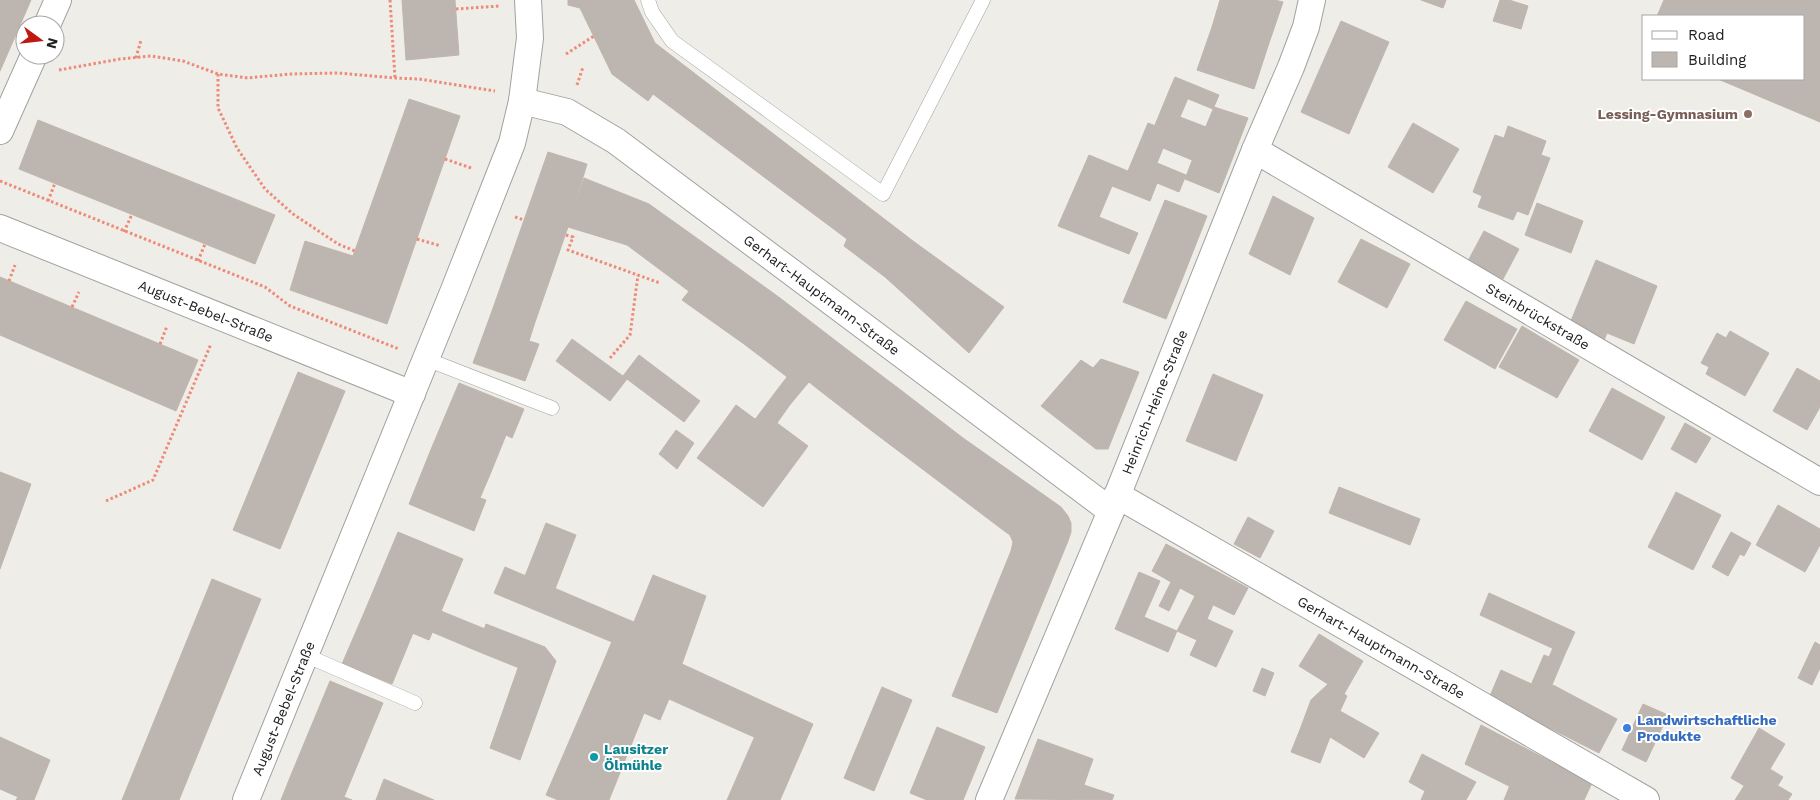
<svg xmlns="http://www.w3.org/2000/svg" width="1820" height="800" viewBox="0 0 1820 800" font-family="'Work Sans',sans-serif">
  <rect width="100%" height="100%" fill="#efede7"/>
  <path fill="#bdb6b0" stroke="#c0b5aa" d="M0 0H31L0 71Z
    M402 0H455L459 55 406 60Z
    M568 0H597L580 8 568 5Z
    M597 0H634L655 43 913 241 885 277 844 246 847 239 653 94 648 101 612 74 580 8Z
    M1220 0H1275L1283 2 1268 46 1212 27Z
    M1421 0H1446L1443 8Z
    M1500 0H1509L1528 6 1521 29 1493 21Z
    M1664 0H1820V122L1718 79H1804V16H1657Z
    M1341 21 1389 42 1349 134 1301 112Z
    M1212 27 1268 46 1254 89 1197 70Z
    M1175 77 1219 95 1213 109 1169 91Z
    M1169 91 1188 98 1180 117 1206 127 1199 143 1155 125Z
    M409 99 460 116 387 324 290 290 305 241 353 256Z
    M1214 107 1248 118 1233 157 1199 143Z
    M38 120 275 215 255 264 19 169Z
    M1148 123 1199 143 1192 160 1163 148 1157 163 1186 175 1179 192 1128 171Z
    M1413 123 1459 149 1433 193 1388 167Z
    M1508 126 1546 141 1541 155 1550 158 1528 215 1517 211 1513 220 1478 207 1482 196 1473 192 1495 135 1504 138Z
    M1199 143 1233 157 1219 193 1185 179Z
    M548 152 587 164 568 227 534 325 492 311Z
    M1089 155 1157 183 1150 201 1112 186 1099 217 1138 233 1129 254 1058 226Z
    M584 178 649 204 719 254 690 292 627 245 568 227Z
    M1273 196 1314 218 1290 275 1249 254Z
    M1165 200 1207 216 1183 277 1141 259Z
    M1537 203 1583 221 1571 253 1525 235Z
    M1484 231 1519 249 1503 279 1468 261Z
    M1361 239 1410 264 1387 308 1338 282Z
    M913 241 1004 307 969 353 885 277Z
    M719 254 780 298 744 344 682 300Z
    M1141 259 1183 277 1166 319 1123 302Z
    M1596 260 1657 286 1634 344 1607 333 1603 343 1568 328Z
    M0 277 198 360 176 411 0 335Z
    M780 298 849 351 819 390 809 382 803 389 744 344Z
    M1466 301 1517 329 1495 369 1444 340Z
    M492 311 534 325 529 341 539 344 525 381 473 363Z
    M1522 326 1579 360 1557 398 1499 367Z
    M1730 331 1769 353 1745 396 1706 374 1709 367 1701 363 1717 333 1726 338Z
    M572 339 627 379 610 401 556 361Z
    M849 351 902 391 872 431 819 390Z
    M639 355 700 401 684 422 623 376Z
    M1101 359 1139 372 1108 449H1096L1041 406 1081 360 1093 368Z
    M1797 368 1820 381V407L1807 430 1773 411Z
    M298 372 345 391 280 549 233 530Z
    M1213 374 1263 395 1236 461 1186 441Z
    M787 377 803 389 789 406 774 394Z
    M459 383 524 409 512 438 506 435 491 472 432 447Z
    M1612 388 1665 417 1642 460 1589 431Z
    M902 391 963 438 933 477 872 431Z
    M774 394 789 406 777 423 808 446 763 507 697 458 723 423 742 437Z
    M736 405 755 419 742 437 723 423Z
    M1685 423 1711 438 1696 463 1671 449Z
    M676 430 694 443 677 469 659 454Z
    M963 438 1061 507 1068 516 1071 523V532L1068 541 997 713 952 696 1011 551 1013 542 1010 535 1003 530 933 477Z
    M432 447 491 472 480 498 486 500 474 531 409 504Z
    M0 472 31 484 0 569Z
    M1339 487 1420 519 1410 545 1329 513Z
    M1676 492 1721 515 1693 570 1648 547Z
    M1778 505 1820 529V545L1805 572 1756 545Z
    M1248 517 1274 531 1260 558 1234 544Z
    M546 523 576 535 555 589 525 576Z
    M398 532 463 559 429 640 364 613Z
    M1731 532 1751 543 1744 556 1740 554 1728 576 1712 567Z
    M1166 544 1209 567 1195 596 1180 588 1169 611 1159 606 1171 582 1152 571Z
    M505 567 622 617 612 642 494 593Z
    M1209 567 1248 588 1234 615 1195 596Z
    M1139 572 1160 581 1144 617 1177 631 1168 652 1115 629Z
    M653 575 706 596 672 692 603 663 622 617 634 622Z
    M212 579 261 599 243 643 179 800H122Z
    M1489 593 1575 632 1565 654 1480 615Z
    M1195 596 1213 605 1207 619 1233 631 1216 667 1190 655 1197 640 1177 631Z
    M441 611 485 629 477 651 432 632Z
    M364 613 413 633 392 684 342 664Z
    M486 624 545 647 556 661 549 680 477 651Z
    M1319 634 1363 661 1344 694 1299 666Z
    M1815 642 1820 645V668L1812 685 1798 678Z
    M1553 648 1565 654 1549 692 1531 685 1544 655 1549 657Z
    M603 663 672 692 660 720 644 713 609 800H558L546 795Z
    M682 664 769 704 754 737 669 699Z
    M518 668 549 680 520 760 490 748Z
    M1262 668 1274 673 1265 696 1253 691Z
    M1501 670 1549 692 1534 720 1490 696Z
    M330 681 383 703 344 797 291 775Z
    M1328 684 1347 696 1340 711 1311 700Z
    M1553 685 1617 719 1599 753 1534 720Z
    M882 687 912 700 874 791 844 778Z
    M1311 700 1340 711 1330 737 1301 727Z
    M769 704 813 724 780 800H727Z
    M1643 704 1668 715 1646 762 1622 750Z
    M1340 711 1379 733 1364 758 1330 737Z
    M1481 725 1525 748 1509 786 1465 764Z
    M937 727 985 747 963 800H927L910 793Z
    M1301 727 1330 737 1320 763 1291 752Z
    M1759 728 1785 744 1770 769 1783 777 1778 785 1763 777 1755 792 1731 778Z
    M0 737 50 760 34 800H16L18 797 0 789Z
    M1038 739 1093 759 1084 785 1114 795 1112 800 1015 799Z
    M1525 748 1592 783 1584 800H1504Z
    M1422 754 1476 782 1466 800H1421L1425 791 1409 782Z
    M291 775 344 797 352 800H281Z
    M1763 777 1792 794 1788 800H1735L1744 786 1755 792Z
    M384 779 434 800H376Z"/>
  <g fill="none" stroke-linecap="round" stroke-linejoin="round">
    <defs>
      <path id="service" d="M648 0 652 12 672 41 883 194 983 0
        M426 359 552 408
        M305 655 415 703"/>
      <g id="minor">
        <path d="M47 25 58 0"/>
        <path id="s1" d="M522 101 567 112 616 141 1111 511"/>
        <path d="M0 131 34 55"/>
        <path id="s2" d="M1255 150 1820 482"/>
        <path id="s3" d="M0 228 412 394"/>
        <path id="s4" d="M1117 495 1646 800"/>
        <path id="s5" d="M246 800 454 290 512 143 522 101 530 38 528 0"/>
        <path id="s6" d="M989 800 1111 511 1255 150 1291 67 1306 27 1312 0"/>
      </g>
    </defs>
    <use href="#service" stroke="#a1a1a1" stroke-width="15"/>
    <use href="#minor" stroke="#a1a1a1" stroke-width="28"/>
    <path stroke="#ee8a79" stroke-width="3" stroke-dasharray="2.5 2.5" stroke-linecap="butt" d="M390 0 395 78
      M456 9 499 6
      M566 54 594 36
      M136 58 141 40
      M59 70 120 59 151 56 183 61 218 74 248 78 289 74 338 73 395 78 419 79 495 91
      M218 74V108L237 148 265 189 293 214 338 244 355 251
      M577 85 583 67
      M445 159 471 168
      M0 181 265 287 290 306 399 349
      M48 201 55 183
      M515 217 524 220
      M124 232 132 214
      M566 235 573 237 568 250 660 283
      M417 239 441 246
      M198 261 205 244
      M9 281 15 265
      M72 307 79 292
      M160 344 167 326
      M610 358 630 335 638 275
      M106 501 153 480 211 344"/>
    <use href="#service" stroke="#fff" stroke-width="14"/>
    <use href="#minor" stroke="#fff" stroke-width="26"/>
  </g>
  <circle fill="#8d6e63" stroke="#fff" stroke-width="2" cx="1748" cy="114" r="5"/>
  <circle fill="#3f7fe0" stroke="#fff" stroke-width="2" cx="1627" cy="728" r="5"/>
  <circle fill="#0f9aa8" stroke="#fff" stroke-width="2" cx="594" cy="757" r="5"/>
  <g text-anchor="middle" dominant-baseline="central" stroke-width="4" stroke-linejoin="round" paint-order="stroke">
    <g font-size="14" font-weight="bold" fill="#785e54" stroke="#fff" text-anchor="end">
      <text x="1738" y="114">Lessing-Gymnasium</text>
    </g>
    <g font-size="14" fill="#202020" stroke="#fff">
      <text stroke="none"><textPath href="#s1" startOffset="360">Gerhart-Hauptmann-Straße</textPath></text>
      <text stroke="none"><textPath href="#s3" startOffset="222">August-Bebel-Straße</textPath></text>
      <text stroke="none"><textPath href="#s2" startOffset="328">Steinbrückstraße</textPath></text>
      <text stroke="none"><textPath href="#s6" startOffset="431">Heinrich-Heine-Straße</textPath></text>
      <text stroke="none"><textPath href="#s4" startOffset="305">Gerhart-Hauptmann-Straße</textPath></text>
      <text stroke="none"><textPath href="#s5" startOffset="99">August-Bebel-Straße</textPath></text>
    </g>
    <g font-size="14" font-weight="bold" fill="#366cbe" stroke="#fff" text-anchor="start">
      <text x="1637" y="720">Landwirtschaftliche<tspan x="1637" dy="16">Produkte</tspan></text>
    </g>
    <g font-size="14" font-weight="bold" fill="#0d838f" stroke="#fff" text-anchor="start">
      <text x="604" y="749">Lausitzer<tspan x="604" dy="16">Ölmühle</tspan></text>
    </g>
  </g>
  <rect x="1642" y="15" width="162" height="65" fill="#ffffff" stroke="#a6a6a6"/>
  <rect x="1652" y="31" width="25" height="8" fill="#ffffff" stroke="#a6a6a6"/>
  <text x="1688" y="40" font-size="15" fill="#202020">Road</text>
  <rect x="1652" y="52" width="25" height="15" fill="#bdb6b0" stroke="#a6a6a6"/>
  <text x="1688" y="65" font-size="15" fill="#202020">Building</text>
  <g transform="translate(40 40) rotate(105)"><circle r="24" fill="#ffffff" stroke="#a6a6a6"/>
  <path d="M0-4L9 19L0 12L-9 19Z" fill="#be1811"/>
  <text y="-8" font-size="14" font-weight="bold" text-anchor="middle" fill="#202020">N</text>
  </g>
</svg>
